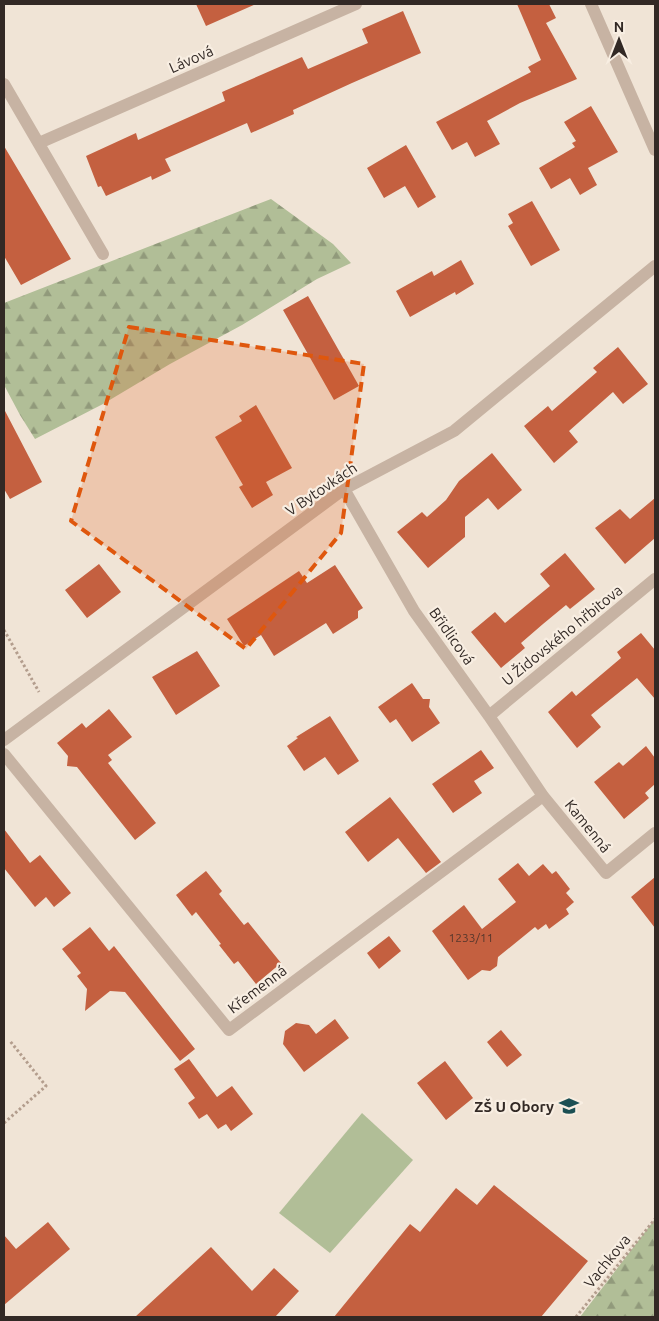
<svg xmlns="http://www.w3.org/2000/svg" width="659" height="1321" viewBox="0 0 659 1321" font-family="Ubuntu,sans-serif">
  <defs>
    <pattern id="forest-firs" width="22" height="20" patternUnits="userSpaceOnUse" patternTransform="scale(1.25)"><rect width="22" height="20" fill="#b1be97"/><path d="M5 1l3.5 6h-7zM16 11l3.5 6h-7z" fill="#919a7b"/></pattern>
  </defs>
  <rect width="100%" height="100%" fill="#f0e4d6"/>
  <path fill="url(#forest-firs)" d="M271 199 333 244 351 263 317 279 242 325 170 364 103 404 35 439 20 415 4 385V303Z
    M655 1219V1317H580Z"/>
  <path fill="#b1be97" d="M362 1113 413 1160 330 1253 279 1213Z"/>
  <path fill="#c46040" d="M196 4H256L206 26Z
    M517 4H549L556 18 546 23 577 79 520 103 487 121 500 144 475 157 467 142 452 150 436 122 531 72 528 67 541 60Z
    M403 11 421 53 352 83 293 110 294 114 251 133 247 123 165 159 171 171 152 180 151 176 106 196 101 186 98 187 86 156 136 133 138 140 225 101 222 92 302 57 308 69 368 43 362 29Z
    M591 106 618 152 588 168 597 185 580 195 570 178 551 189 539 168 575 147 572 143 576 141 564 122Z
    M406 145 436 197 418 208 405 186 384 198 367 168Z
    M4 146 71 259 21 285 4 256Z
    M532 201 560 250 531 266 508 226 513 223 508 214Z
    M461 260 474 284 456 295 455 292 410 317 396 291 432 271 434 276Z
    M308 296 359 386 334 400 283 310Z
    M618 347 648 384 623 404 613 392 569 431 578 442 554 463 524 426 548 406 552 411 597 372 593 368Z
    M256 405 292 468 266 482 273 495 252 508 239 487 243 485 215 437 242 421 239 416Z
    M4 409 42 482 10 499 4 489Z
    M492 453 522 490 498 510 488 498 465 517V537L428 568 397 532 422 512 427 517 446 500 459 481Z
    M655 498V538L625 564 595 528 620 509 630 519Z
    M565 553 595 589 570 609 566 605 543 624 521 643 525 648 501 668 471 632 495 612 505 623 550 586 540 574Z
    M99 564 121 592 87 618 65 590Z
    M335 565 363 608 358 611V618L333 634 326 623 274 656 261 635 244 646 227 619 299 571 307 583Z
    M641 633 655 650V699L637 678 591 715 601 727 577 748 548 712 572 691 576 696 621 658 617 652Z
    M197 651 220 686 176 715 152 677Z
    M412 683 423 699H430L429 707 440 723 412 742 396 719 390 723 378 707Z
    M109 709 132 737 108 755 112 760 108 763 156 823 135 840 77 767 67 766 68 756 57 743 82 723 86 728Z
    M330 716 359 761 338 775 325 757 304 771 287 746 298 738 296 737Z
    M646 746 655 758V784L645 793 649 798 624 819 594 782 619 762 623 766Z
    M481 750 494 768 474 781 482 793 453 813 432 784Z
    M390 797 441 862 426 873 398 838 368 862 345 832Z
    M4 829 30 863 40 855 71 893 54 907 46 897 35 907 4 868Z
    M518 863 529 876 543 864 552 874 556 871 570 889 566 893 574 902 566 909 569 914 549 929 546 924 538 930 535 927 498 957 497 966 490 971 482 970 468 980 432 931 464 905 482 929 516 902 498 879Z
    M206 871 222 891 219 894 244 925 248 922 281 963 256 984 238 961 234 964 219 945 221 944 196 912 192 916 176 895Z
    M655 877V928L631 897Z
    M90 927 109 951 114 946 195 1049 180 1061 125 992 110 991 85 1011 87 989 77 976 81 973 62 949Z
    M389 936 401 951 379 969 367 953Z
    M335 1019 349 1038 304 1072 283 1044 285 1031 296 1023 309 1025 316 1034Z
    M501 1030 522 1055 507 1067 487 1042Z
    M189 1059 217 1097 232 1086 253 1114 231 1131 226 1124 218 1129 207 1114 199 1119 188 1103 195 1098 174 1069Z
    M445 1061 473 1098 446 1120 417 1083Z
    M494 1185 588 1261 541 1317H334L410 1224 420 1232 456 1188 477 1205Z
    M48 1222 70 1249 4 1305V1235L16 1249Z
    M211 1247 252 1291 274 1268 299 1291 275 1317H135Z"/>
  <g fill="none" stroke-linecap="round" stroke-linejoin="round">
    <path stroke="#b39d8d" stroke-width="3" stroke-dasharray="2.5 2.5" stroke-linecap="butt" d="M4 630 39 692
      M4 1123 46 1086 10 1041
      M576 1317 655 1219"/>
    <path stroke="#c7b3a3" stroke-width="12" d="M591 4 655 150
      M4 84 103 254
      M39 143 356 4
      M344 489 414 611 489 716 543 796 606 873 655 833
      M489 716 655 579
      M4 740 344 489 454 431 655 266
      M4 754 229 1030 543 796"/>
  </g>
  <path fill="#df570d" fill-opacity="0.2" stroke="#df570d" stroke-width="4" stroke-dasharray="10 6" stroke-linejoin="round" d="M129 327 364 364 341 533 246 649 71 521Z"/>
  <defs>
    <symbol id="school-bare" viewBox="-9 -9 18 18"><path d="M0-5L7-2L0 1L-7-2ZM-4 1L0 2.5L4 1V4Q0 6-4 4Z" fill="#1b4f53" stroke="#f8eee2" stroke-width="2.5" paint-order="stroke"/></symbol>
  </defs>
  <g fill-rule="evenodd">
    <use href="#school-bare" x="555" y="1092" width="28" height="28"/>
  </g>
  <g text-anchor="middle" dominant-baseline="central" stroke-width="4.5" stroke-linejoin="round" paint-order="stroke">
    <g font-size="12" fill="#56372c">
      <text x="471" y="937">1233/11</text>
    </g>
    <g font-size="15" fill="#322925" stroke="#f8eee2">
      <text transform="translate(191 59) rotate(-24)">Lávová</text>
      <text transform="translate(321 489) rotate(-34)">V Bytovkách</text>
      <text transform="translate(562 635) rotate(-39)">U Židovského hřbitova</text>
      <text transform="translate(452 636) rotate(55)">Břidlicová</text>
      <text transform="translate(588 826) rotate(51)">Kamenná</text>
      <text transform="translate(257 989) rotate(-37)">Křemenná</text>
      <text transform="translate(607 1261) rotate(-51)">Vachkova</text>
    </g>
    <g font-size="15" font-weight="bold" fill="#322925" stroke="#f8eee2" text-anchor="end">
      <text x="554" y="1106">ZŠ U Obory</text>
    </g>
  </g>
  <rect width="659" height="1321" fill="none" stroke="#322925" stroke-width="10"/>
  <g transform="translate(619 40)" stroke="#f8eee2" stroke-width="4" paint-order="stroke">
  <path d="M0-4L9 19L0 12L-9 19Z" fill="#322925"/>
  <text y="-8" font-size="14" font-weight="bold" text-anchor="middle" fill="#322925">N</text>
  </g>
</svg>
